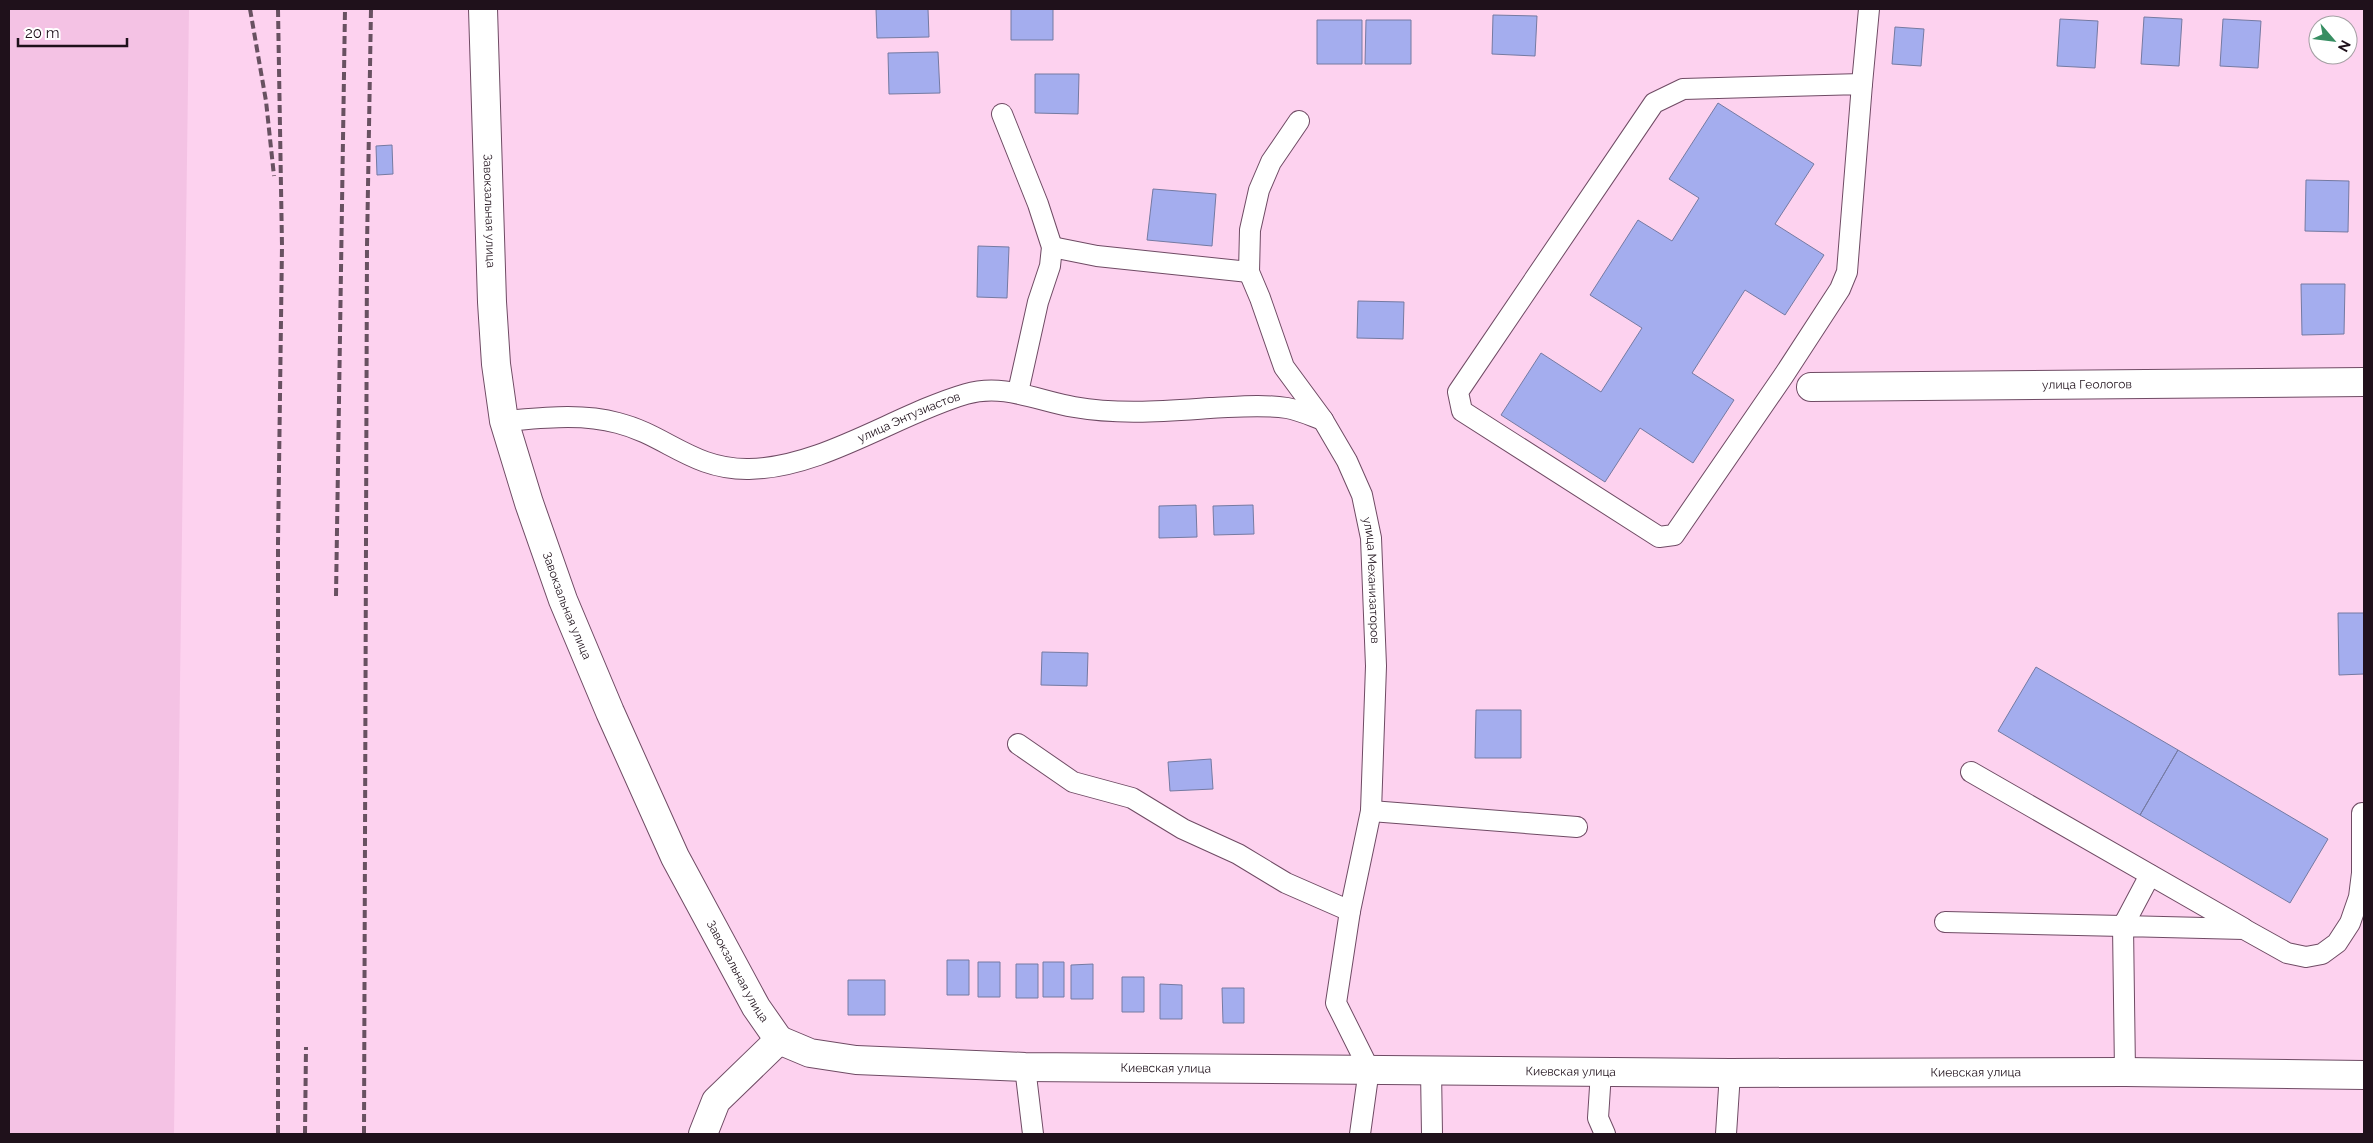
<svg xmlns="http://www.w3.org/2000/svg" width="2373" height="1143" viewBox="0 0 2373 1143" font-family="Raleway,sans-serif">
  <rect width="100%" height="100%" fill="#fdd2ef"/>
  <path fill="#f4c2e4" d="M9 9H189L174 1134H9Z"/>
  <path fill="#a4adee" stroke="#757aa2" d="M876 9H928L929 37 877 38Z
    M1011 9H1053V40H1011Z
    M1493 15 1537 16 1535 56 1492 54Z
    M2144 17 2182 19 2179 66 2141 64Z
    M2060 19 2098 21 2095 68 2057 66Z
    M2223 19 2261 21 2258 68 2220 66Z
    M1317 20H1362V64H1317Z
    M1366 20H1411V64H1365Z
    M1895 27 1924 29 1921 66 1892 64Z
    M938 52 940 93 889 94 888 53Z
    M1035 74H1079L1078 114 1035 113Z
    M1718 103 1814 164 1775 224 1824 255 1785 315 1745 290 1692 373 1734 400 1693 463 1640 428 1605 482 1501 415 1541 353 1601 392 1642 328 1590 295 1638 220 1672 241 1699 198 1669 179Z
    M392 145 393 174 377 175 376 146Z
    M2306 180 2349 181 2348 232 2305 231Z
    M1153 189 1216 194 1212 246 1147 240Z
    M978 246 1009 247 1007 298 977 297Z
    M2301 284H2345L2344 334 2302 335Z
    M1358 301 1404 302 1403 339 1357 338Z
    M1196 505 1197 537 1159 538V506Z
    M1253 505 1254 534 1214 535 1213 506Z
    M2338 613H2364V674L2339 675Z
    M1042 652 1088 653 1087 686 1041 685Z
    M2036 667 2178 750 2140 815 1998 731Z
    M1476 710H1521V758H1475Z
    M2178 750 2328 839 2290 903 2140 815Z
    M1211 759 1213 789 1170 791 1168 762Z
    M947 960H969V995H947Z
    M978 962H1000V997H978Z
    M1043 962H1064V997H1043Z
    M1016 964H1038V998H1016Z
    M1093 964V999H1071V965Z
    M1122 977H1144V1012H1122Z
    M848 980H885V1015H848Z
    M1160 984 1182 985V1019H1160Z
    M1222 988H1244V1023H1223Z"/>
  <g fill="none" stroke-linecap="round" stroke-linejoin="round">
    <defs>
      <g id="service">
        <path d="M1862 84 1847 272 1840 289 1784 375 1674 535 1659 537 1462 411 1458 392 1654 103 1683 89Z"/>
        <path d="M1862 84 1869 9"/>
        <path d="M1002 114 1038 204 1052 247 1050 266 1038 302 1018 392"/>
        <path id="s1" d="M1299 121 1271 162 1259 190 1250 230 1249 272 1260 298 1284 367 1323 420 1347 461 1362 495 1371 538 1376 666 1371 811 1350 911 1336 1003 1369 1069 1360 1134"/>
        <path d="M1052 247 1097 256 1249 272"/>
        <path id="s2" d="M504 421C542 418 581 413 618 423 666 435 693 470 749 469 822 468 897 414 966 394 1004 383 1038 401 1074 407 1119 415 1165 411 1210 408 1236 407 1261 404 1287 408 1299 410 1312 416 1323 420"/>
        <path d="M1018 744 1073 782 1132 798 1183 829 1238 854 1286 883 1350 911"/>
        <path d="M1971 772 2243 928"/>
        <path d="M1371 811 1577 827"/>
        <path d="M1945 922 2123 926 2150 875"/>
        <path d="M1025 1067 1033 1134"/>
        <path d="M1431 1070 1432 1134"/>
        <path d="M1601 1072 1598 1118 1605 1134"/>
        <path d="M2125 1072 2123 926 2244 929 2287 953 2306 957 2322 954 2337 943 2350 923 2359 897 2362 873V813"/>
        <path d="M1726 1134 1730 1073"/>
      </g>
      <g id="minor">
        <path id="s3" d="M483 9 492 302 496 364 504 421 529 503 563 600 610 712 675 857 756 1007 779 1040"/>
        <path id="s4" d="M1811 387 2364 382"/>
        <path id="s5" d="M779 1040 810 1053 856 1060 1025 1067 1730 1073 2125 1072 2364 1075"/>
        <path d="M703 1134 716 1101 779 1040"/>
      </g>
    </defs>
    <use href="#service" stroke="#6f4b64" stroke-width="22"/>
    <use href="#minor" stroke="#6f4b64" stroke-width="30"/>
    <use href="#service" stroke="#fff" stroke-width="20"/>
    <use href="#minor" stroke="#fff" stroke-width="28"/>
    <path stroke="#685161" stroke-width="4" stroke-dasharray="8 4" stroke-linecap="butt" d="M250 9 266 101 274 176
      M278 9 282 246 278 543V1134
      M336 596 345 9
      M305 1134 306 1047
      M364 1134 367 246 371 9"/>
  </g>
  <g text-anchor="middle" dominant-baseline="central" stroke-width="4" stroke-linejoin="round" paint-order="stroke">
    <g font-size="12" fill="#1f111b" stroke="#fff">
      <text stroke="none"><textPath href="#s3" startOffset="202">Завокзальная улица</textPath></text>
      <text stroke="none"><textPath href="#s4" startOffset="276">улица Геологов</textPath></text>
      <text stroke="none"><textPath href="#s2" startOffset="424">улица Энтузиастов</textPath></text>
      <text stroke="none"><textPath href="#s1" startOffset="501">улица Механизаторов</textPath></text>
      <text stroke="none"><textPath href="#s3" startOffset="608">Завокзальная улица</textPath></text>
      <text stroke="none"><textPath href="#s3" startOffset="1012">Завокзальная улица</textPath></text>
      <text stroke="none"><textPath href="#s5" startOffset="390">Киевская улица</textPath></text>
      <text stroke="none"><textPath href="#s5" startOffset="795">Киевская улица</textPath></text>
      <text stroke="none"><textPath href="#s5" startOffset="1200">Киевская улица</textPath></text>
    </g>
  </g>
  <rect width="2373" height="1143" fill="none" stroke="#1f111b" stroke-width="20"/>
  <g transform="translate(2333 40) rotate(118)"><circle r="24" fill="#ffffff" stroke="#a5a0a4"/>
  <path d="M0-4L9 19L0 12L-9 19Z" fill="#378e62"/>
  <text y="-8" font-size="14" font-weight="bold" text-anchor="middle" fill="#1f111b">N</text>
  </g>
  <path d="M18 38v8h109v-8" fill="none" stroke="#1f111b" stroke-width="2.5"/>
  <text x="25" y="38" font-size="15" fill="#1f111b" stroke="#ffffff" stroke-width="4" paint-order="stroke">20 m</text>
</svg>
